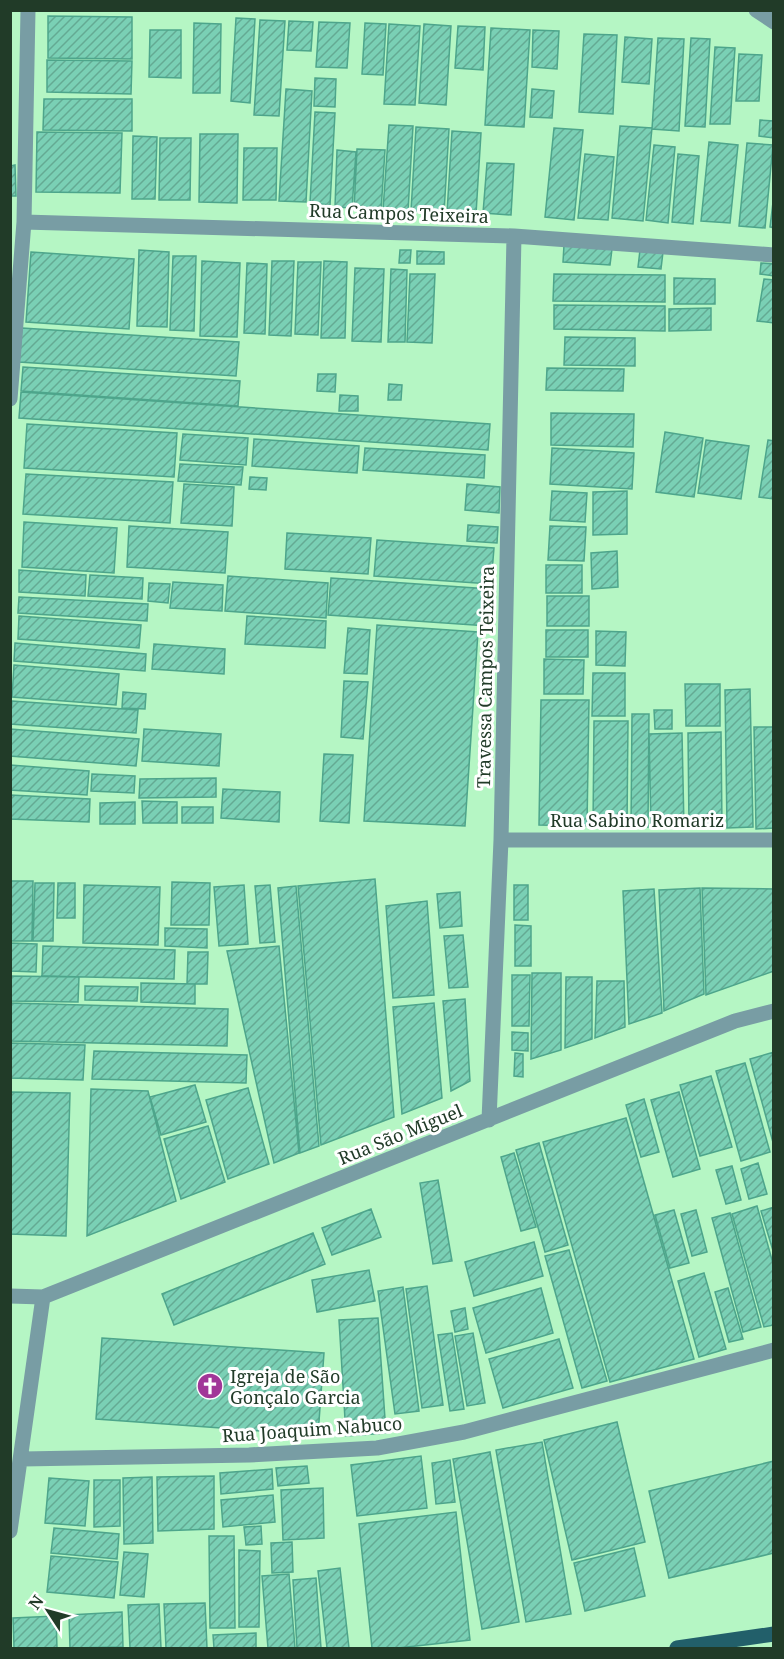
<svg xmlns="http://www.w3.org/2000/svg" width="784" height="1659" viewBox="0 0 784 1659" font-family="'Noto Serif',serif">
  <defs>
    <pattern id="building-hatch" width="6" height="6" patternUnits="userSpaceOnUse" patternTransform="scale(1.5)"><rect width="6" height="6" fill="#7ad0b5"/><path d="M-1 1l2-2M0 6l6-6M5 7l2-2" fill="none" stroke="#64aa93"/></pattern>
  </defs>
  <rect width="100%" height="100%" fill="#b5f6c4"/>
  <path fill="url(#building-hatch)" stroke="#4da58b" stroke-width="1.5" d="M48 16 132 17V59L48 58Z
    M236 18 255 19 250 103 231 101Z
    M260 20 285 21 279 116 254 115Z
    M289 21 313 22 311 51 287 50Z
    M319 22 350 23 347 68 316 67Z
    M194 23 221 24 220 93H193Z
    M365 23 386 24 383 75 362 74Z
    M389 24 420 26 415 105 384 104Z
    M424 24 451 26 446 105 419 103Z
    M458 26 485 27 483 70 455 68Z
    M491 28 530 30 524 127 485 125Z
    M150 30H181V78L149 77Z
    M533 30 559 31 557 69 532 67Z
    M584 34 617 35 613 114 579 112Z
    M625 37 652 39 649 84 622 82Z
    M658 38 684 39 679 131 652 129Z
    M691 38 710 39 705 127 685 126Z
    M715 47 735 48 730 124H710Z
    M739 54 762 55 759 101H736Z
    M47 60 132 61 131 94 47 92Z
    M315 78 336 79 335 107 314 106Z
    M286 89 312 91 306 202 279 201Z
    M532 89 554 91 552 118 530 117Z
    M44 99H132V131L43 130Z
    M315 112 335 113 330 205 310 203Z
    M760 120 774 121V138L759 136Z
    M389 125 413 126 408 211 383 210Z
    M620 126 652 128 643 221 612 218Z
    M416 127 449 129 444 213 411 211Z
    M554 128 583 130 574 220 545 217Z
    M452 131 481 133 476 214 447 213Z
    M37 132 122 133 120 193 36 192Z
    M200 134H238L237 203 199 202Z
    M133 136 157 137 155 199H132Z
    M160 138H191L190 200H159Z
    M709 142 738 145 730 223 701 221Z
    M747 143 773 145 765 228 739 226Z
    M654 145 675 147 668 223 646 220Z
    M244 148H277L276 200H243Z
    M357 149 385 150 381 211 354 210Z
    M337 150 356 152 352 208 335 207Z
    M585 154 614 157 608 220 578 218Z
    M678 154 699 156 693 224 672 222Z
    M487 163 514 164 511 215 483 213Z
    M15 165 16 196H10V166Z
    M774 194V228L770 227Z
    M564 245 612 249 610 265 563 262Z
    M139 250 169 252 167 327 137 326Z
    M400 250H411L410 263H399Z
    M640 250 663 252 661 269 638 267Z
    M417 251 444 252V264H417Z
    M31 252 134 259 129 329 26 322Z
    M173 256H196L194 331 170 330Z
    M202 261 240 263 237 337 200 336Z
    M272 261H294L291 336 269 335Z
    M324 261 347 262 345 338H321Z
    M298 262H321L318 335 295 334Z
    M247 263 267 264 265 334 244 333Z
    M761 263 774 264V276L760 274Z
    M355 268 384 269 381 342 352 341Z
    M391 269 407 270 405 342H388Z
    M410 274H435L432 343 407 342Z
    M554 274 665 275V302L553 301Z
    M674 278 715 279V304H674Z
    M764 279 774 280V323L757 321Z
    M554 305 665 306V331L554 329Z
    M711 308V330L669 331V309Z
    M22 328 239 342 236 376 19 362Z
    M565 337 635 338V366L564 365Z
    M23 367 240 381 238 406 21 391Z
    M547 368 624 369 623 391 546 390Z
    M318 374H336L335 392 317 391Z
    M389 384 402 385 401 400H388Z
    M21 392 490 424 488 450 19 418Z
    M340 395 358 396V411H339Z
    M551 413 634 414 633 447 551 445Z
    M27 424 177 433 174 477 24 468Z
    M665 432 703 438 694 497 656 492Z
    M183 434 248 438 246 465 180 460Z
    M254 439 359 446 357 473 252 466Z
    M706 440 749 446 741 499 698 493Z
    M768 440 774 441V499L759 497Z
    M365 448 485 455 484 478 363 470Z
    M552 448 634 453 632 489 550 484Z
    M180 464 243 467 241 485 178 481Z
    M26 474 173 482 170 523 23 514Z
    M250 477 267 478 266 490 249 489Z
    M184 484 234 487 232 526 181 523Z
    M467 484 500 487 499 513 465 510Z
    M552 491 587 493 585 522 550 520Z
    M627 491V534L593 535V492Z
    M24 522 117 528 114 573 22 567Z
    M468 525 498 527 497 543 467 541Z
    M129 526 228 532 225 573 127 567Z
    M550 526 586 527 584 561 548 560Z
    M287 533 371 538 368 574 285 569Z
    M377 540 494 548 491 584 374 576Z
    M617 551 618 587 592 589 591 553Z
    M546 565H582V593H546Z
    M19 570 86 575 85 596 19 592Z
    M90 575 143 578 142 599 88 596Z
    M228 576 328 583 326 618 225 611Z
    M331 578 490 589 488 626 328 615Z
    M173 582 223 585 222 611 170 608Z
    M149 583 170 584 168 603 148 601Z
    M547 596H589V626H547Z
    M19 597 148 604 147 621 18 613Z
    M19 616 141 625 139 648 18 639Z
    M247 616 326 621 325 648 245 644Z
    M377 625 478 632 465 826 364 821Z
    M348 628 370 630 367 674 344 673Z
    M546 630H588V657H546Z
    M596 631 626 632 625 666 596 665Z
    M15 643 146 654 145 671 14 661Z
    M154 644 225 649 224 674 152 669Z
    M544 659 584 660 583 694H544Z
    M14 665 119 674 116 705 12 697Z
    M593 673H625V716H592Z
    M344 681 368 682 363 739 341 737Z
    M685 684H720V726H686Z
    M750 689 753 827 727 828 725 690Z
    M123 692 146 694 145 709 122 708Z
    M541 700H589L587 826 539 825Z
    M12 701 138 710 136 733 10 724Z
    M654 710H672V729H655Z
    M632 714H649L648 827H631Z
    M594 721H628L627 828 593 827Z
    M754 727H774V828L756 829Z
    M10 729 139 739 136 766 10 756Z
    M144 729 221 734 219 766 142 761Z
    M721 732 722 827 689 828 688 733Z
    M682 733 684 827H651L649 734Z
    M324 754 353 755 349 823 320 821Z
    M10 765 89 771 87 795 10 790Z
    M92 774 135 776 134 793 91 791Z
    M216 778V797L139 798 140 779Z
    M223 789 280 792 279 822 221 818Z
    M10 795 90 799 89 822 10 819Z
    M142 801 177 802V823H143Z
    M135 802V824H100V803Z
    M182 807H213V823H182Z
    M375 879 394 1117 321 1145 298 886Z
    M10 881H33L32 941H10Z
    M172 882 210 883 209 925H171Z
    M35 883H54L53 941H33Z
    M58 883H75V918H57Z
    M84 885 160 887 158 945 83 943Z
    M244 885 248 944 219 946 214 887Z
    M270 885 275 942 260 943 255 886Z
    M514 885H528V920H514Z
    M296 886 319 1146 300 1153 278 888Z
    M700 888 704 994 664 1011 659 890Z
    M702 888 774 889V971L706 995Z
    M654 889 662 1013 629 1024 623 891Z
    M460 892 462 926 440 928 437 894Z
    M427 901 434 995 393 998 386 906Z
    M515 925 531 926V966H515Z
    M165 928 207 929V948L165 946Z
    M463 935 468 987 449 988 444 936Z
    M10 943 37 944 36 972 10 971Z
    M43 946 175 950 174 979 42 976Z
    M279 946 299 1153 274 1163 227 951Z
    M188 952H208L207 984H187Z
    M532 973H561V1050L531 1059Z
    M512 975H530L529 1026H512Z
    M10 976 79 977 78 1002 10 1001Z
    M566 977H592V1039L565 1048Z
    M597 981H624L625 1027 595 1038Z
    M141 983 195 984V1004L141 1002Z
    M85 986 138 987 137 1001 85 1000Z
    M465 999 470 1081 451 1091 443 1001Z
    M10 1003 228 1009 227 1046 10 1041Z
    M434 1003 442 1098 402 1114 393 1007Z
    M512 1032 528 1033V1051L512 1050Z
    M10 1043 85 1045 83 1080 10 1078Z
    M94 1051 247 1055 246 1083 92 1079Z
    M774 1052V1146L750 1059Z
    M515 1053 523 1054V1077L514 1076Z
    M745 1063 770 1152 741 1161 716 1071Z
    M711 1076 732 1147 700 1156 680 1085Z
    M195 1085 206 1122 161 1135 150 1097Z
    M248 1088 269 1164 228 1179 206 1100Z
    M91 1089 148 1091 176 1201 87 1236Z
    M10 1092 70 1093 66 1236 10 1234Z
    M679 1092 700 1169 673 1177 651 1100Z
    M644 1099 659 1152 641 1157 626 1105Z
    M626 1118 694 1359 610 1382 543 1142Z
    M208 1126 225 1182 181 1199 164 1139Z
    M539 1143 568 1245 545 1252 516 1150Z
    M514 1153 536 1227 521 1231 501 1157Z
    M758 1163 767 1194 749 1199 741 1169Z
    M732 1166 741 1200 726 1204 716 1170Z
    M438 1180 452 1261 433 1264 420 1183Z
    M757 1206 774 1267V1325L764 1327 732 1214Z
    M774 1207V1254L761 1211Z
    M371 1209 381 1237 332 1255 322 1228Z
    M674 1210 689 1263 670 1268 655 1215Z
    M696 1210 707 1252 692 1256 681 1214Z
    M730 1213 761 1327 743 1332 712 1218Z
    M313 1233 325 1264 174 1325 162 1294Z
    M534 1242 543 1276 474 1296 465 1262Z
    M569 1250 607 1381 582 1388 545 1256Z
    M369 1270 375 1301 317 1312 312 1280Z
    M704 1273 726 1349 699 1357 678 1281Z
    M427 1286 443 1405 422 1408 406 1289Z
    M403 1287 419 1411 395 1414 378 1291Z
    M541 1288 553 1333 486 1353 473 1308Z
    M728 1288 743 1339 729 1342 715 1292Z
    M465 1308 468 1329 455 1332 451 1311Z
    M378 1318 386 1433 346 1436 339 1320Z
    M452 1333 464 1409 450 1411 438 1335Z
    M473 1333 485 1403 467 1406 455 1336Z
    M102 1338 324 1353 318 1435 96 1419Z
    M559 1339 573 1388 503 1408 489 1359Z
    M617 1422 645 1542 572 1560 544 1440Z
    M542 1442 571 1614 526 1622 496 1450Z
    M490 1452 519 1622 482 1629 453 1459Z
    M421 1456 427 1508 357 1516 351 1465Z
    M450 1460 455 1502 436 1504 432 1463Z
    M774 1461V1553L669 1578 649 1491Z
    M307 1466 309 1483 278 1486 276 1468Z
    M272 1469 273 1489 221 1494 220 1473Z
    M214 1476V1529L158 1531 157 1477Z
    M152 1477 153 1543 124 1544 123 1478Z
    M49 1478 89 1481 85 1526 45 1523Z
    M94 1480H120V1526L94 1527Z
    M323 1488 324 1538 283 1540 281 1490Z
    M273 1495 275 1522 223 1527 221 1500Z
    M456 1512 470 1640 398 1648H372L359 1524Z
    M261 1526 262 1544 246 1545 244 1527Z
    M54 1528 119 1534 117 1559 51 1553Z
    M209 1536H234L235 1628H210Z
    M292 1542 293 1572 272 1573 271 1543Z
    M634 1548 645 1596 585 1611 574 1563Z
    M239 1550 260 1551 259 1627H239Z
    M124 1552 148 1554 144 1597 120 1595Z
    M51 1556 118 1562 114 1598 47 1592Z
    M340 1568 349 1648H327L318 1571Z
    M289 1574 295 1648H268L262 1576Z
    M316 1578 321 1648H297L293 1580Z
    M205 1603 207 1648H166L164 1604Z
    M159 1604 161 1648H130L128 1605Z
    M122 1612 123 1647 70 1648 69 1615Z
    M56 1616 57 1648H14L13 1618Z
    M256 1633V1648H214L213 1635Z"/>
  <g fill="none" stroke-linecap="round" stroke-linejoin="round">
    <path stroke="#789da4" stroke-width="15" d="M756 10 774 22
      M24 222 514 236 774 255
      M10 399 24 222 28 10
      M501 840H774
      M489 1120 501 840 514 236
      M10 1296 43 1297 735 1021 774 1011
      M22 1459 249 1455 377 1448 464 1432 774 1350
      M10 1531 43 1297"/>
    <path stroke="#225f6a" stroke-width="15" d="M677 1648 774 1634"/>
  </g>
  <defs>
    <symbol id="church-disc" viewBox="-11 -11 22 22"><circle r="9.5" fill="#a13798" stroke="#fff"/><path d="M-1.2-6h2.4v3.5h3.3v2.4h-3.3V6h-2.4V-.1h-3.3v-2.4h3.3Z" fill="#fff"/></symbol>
  </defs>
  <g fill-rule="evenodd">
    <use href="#church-disc" x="195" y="1371" width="30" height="30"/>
  </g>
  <g text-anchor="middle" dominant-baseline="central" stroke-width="6" stroke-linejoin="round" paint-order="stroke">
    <g font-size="18" fill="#213b28" stroke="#fff">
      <text transform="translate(399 213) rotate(2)">Rua Campos Teixeira</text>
      <text transform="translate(485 677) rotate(-89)">Travessa Campos Teixeira</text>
      <text x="637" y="820">Rua Sabino Romariz</text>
      <text transform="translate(400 1134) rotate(-22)">Rua São Miguel</text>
      <text transform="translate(312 1429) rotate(-4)">Rua Joaquim Nabuco</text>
    </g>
    <g font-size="18" fill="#213b28" stroke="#fff" text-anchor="start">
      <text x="230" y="1376">Igreja de São<tspan x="230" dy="21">Gonçalo Garcia</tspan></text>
    </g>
  </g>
  <rect width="784" height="1659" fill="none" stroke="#213b28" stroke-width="24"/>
  <g transform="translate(48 1611) rotate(306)" stroke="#ffffff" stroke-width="4.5" paint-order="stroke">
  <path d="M0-4.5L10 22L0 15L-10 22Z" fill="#213b28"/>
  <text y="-9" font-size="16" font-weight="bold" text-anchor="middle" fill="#213b28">N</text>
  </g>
</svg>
